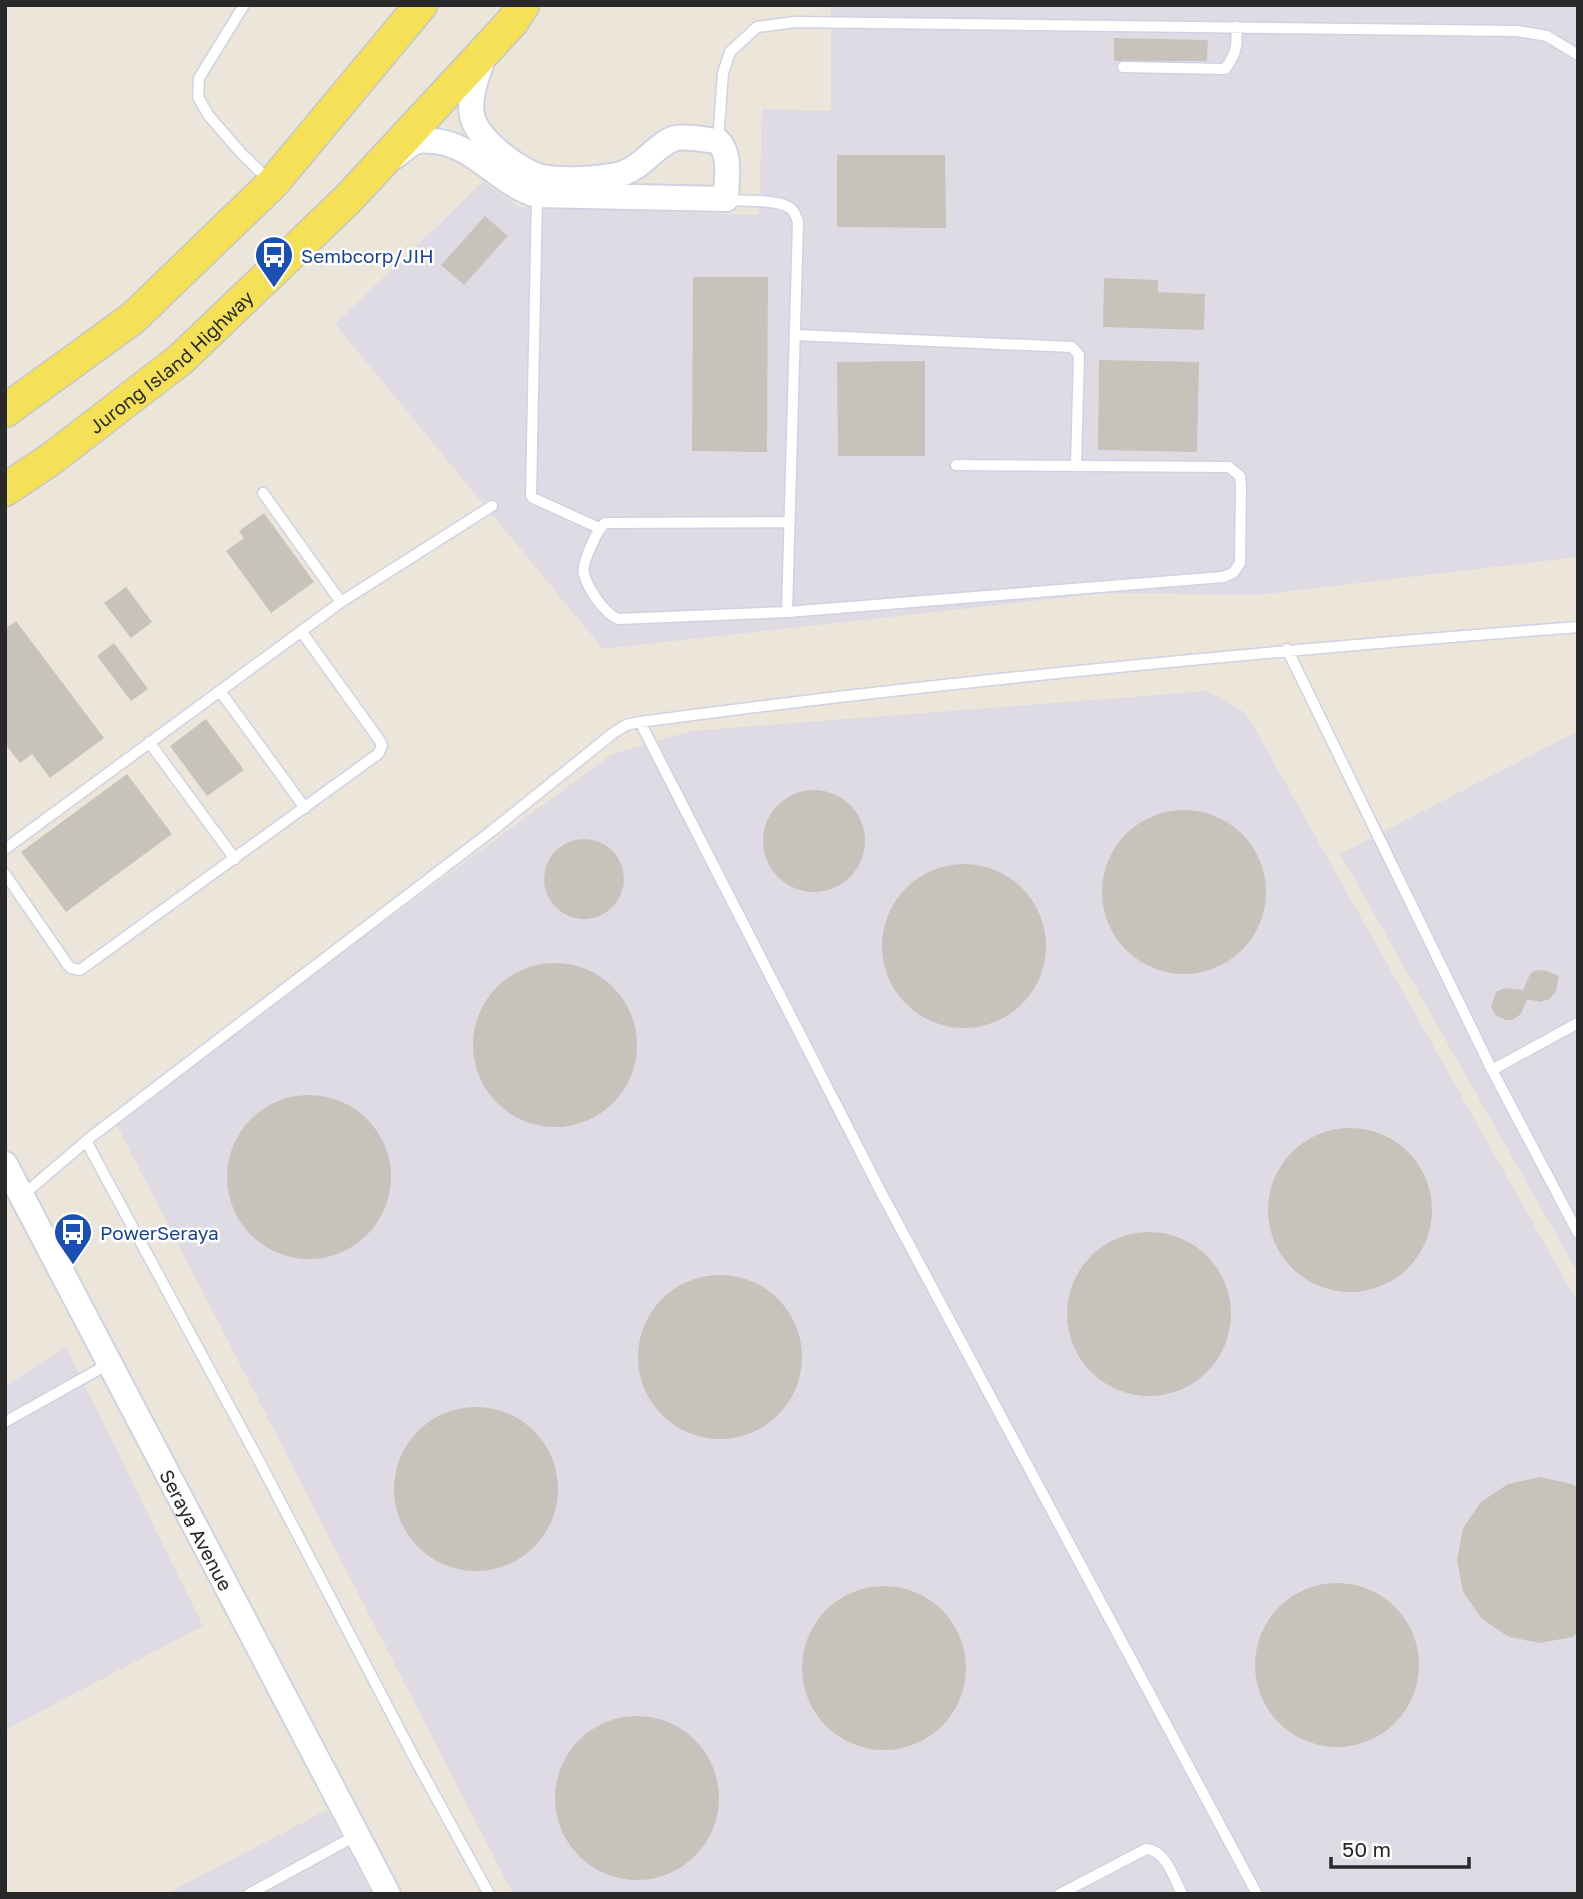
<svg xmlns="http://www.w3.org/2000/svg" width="1583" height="1899" viewBox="0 0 1583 1899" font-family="'Golos Text',sans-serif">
  <rect width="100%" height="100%" fill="#ece6da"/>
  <path fill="#dfdbe4" d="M831 5H1578V557L1257 595 1106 593 603 649 335 324 483 182 519 207 759 215 762 109 831 111Z
    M1207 691 1246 713 1578 1303V1894H513L114 1120 612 754 691 731Z
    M1578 731V1273L1340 854Z
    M66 1347 203 1626 5 1730V1386Z
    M327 1810 372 1894H166Z"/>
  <path fill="#c7c3ba" d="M1114 38 1208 40 1207 61H1114Z
    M837 155H945L946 228 837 227Z
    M485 216 508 236 464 285 441 265Z
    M693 277H768L767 452 692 451Z
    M1104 278 1158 280V292L1205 294 1204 330 1103 327Z
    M1099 360 1199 362 1197 452 1098 450Z
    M925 361V456H838L837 362Z
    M264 513 314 582 271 613 226 551 244 538 239 531Z
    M126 587 152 622 131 638 104 603Z
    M16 621 104 738 50 778 32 754 20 763 5 744V629Z
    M114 643 148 689 131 701 97 656Z
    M206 719 244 770 207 796 170 746Z
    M127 774 172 834 66 912 21 852Z
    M763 841a51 51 0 1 1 102 0a51 51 0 1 1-102 0Z
    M1102 892a82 82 0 1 1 164 0a82 82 0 1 1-164 0Z
    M544 879a40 40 0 1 1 80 0a40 40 0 1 1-80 0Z
    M882 946a82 82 0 1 1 164 0a82 82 0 1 1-164 0Z
    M473 1045a82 82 0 1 1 164 0a82 82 0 1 1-164 0Z
    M1544 970 1559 976 1556 991 1550 999 1540 1002 1527 999 1521 1014 1512 1020H1506L1496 1016 1491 1007 1496 992 1505 988 1523 990 1530 974 1534 971Z
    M227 1177a82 82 0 1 1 164 0a82 82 0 1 1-164 0Z
    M1268 1210a82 82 0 1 1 164 0a82 82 0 1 1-164 0Z
    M1067 1314a82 82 0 1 1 164 0a82 82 0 1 1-164 0Z
    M638 1357a82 82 0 1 1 164 0a82 82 0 1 1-164 0Z
    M394 1489a82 82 0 1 1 164 0a82 82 0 1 1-164 0Z
    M1540 1477 1572 1484 1578 1488V1633L1572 1637 1540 1643 1509 1637 1482 1619 1463 1592 1457 1560 1463 1528 1481 1502 1508 1484Z
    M1255 1665a82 82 0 1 1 164 0a82 82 0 1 1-164 0Z
    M802 1668a82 82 0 1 1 164 0a82 82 0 1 1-164 0Z
    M555 1798a82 82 0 1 1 164 0a82 82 0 1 1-164 0Z"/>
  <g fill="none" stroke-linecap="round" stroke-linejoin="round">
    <defs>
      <path id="service" d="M244 5 199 78 198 97 209 116 241 153 270 181
        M1123 67 1225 69C1236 54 1238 46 1236 27
        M718 141 723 73 730 52 757 27 795 22 1517 31 1547 36 1578 55
        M537 195 531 495 533 498 599 528
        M727 200C742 201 778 199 790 208 795 211 796 217 798 222L787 612
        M796 335 1072 347 1079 355 1076 466
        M263 493 341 602
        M790 522 605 523C597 530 581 564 584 574 588 589 604 613 618 619L787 612 1223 577 1233 573 1240 563 1241 486 1240 476 1229 467 956 465
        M1287 649 1492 1070 1578 1233
        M220 691 305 808
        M640 722 881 1192 1256 1892
        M149 742 235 859
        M5 849 341 602 492 506
        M5 874 68 965 71 968 80 970 378 754 382 746 380 741 301 631
        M1492 1070 1578 1023
        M86 1141 257 1457 416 1761 489 1894
        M23 1195 91 1137 493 830 612 734 626 725 640 722C951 680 1265 651 1578 627
        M5 1422 110 1363
        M249 1894 357 1835
        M1060 1894 1146 1849C1166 1850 1174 1878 1182 1894"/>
      <g id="tertiary">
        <path d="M394 157C401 152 410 143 418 141 422 140 430 141 434 141 476 145 498 184 537 195L726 199C726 181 732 155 718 141 706 140 688 136 676 138 656 143 642 170 617 175 598 179 562 181 542 177 520 172 476 139 472 115 468 95 479 72 485 53"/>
        <path id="s1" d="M5 1164 388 1894"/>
      </g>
      <g id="primary">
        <path d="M5 411 133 318 273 183 421 5"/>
        <path id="s2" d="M5 490 51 459 181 359 349 198 512 22 523 5"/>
      </g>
    </defs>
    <use href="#service" stroke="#d0d1e3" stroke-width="13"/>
    <use href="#tertiary" stroke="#d0d1e3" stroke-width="28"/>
    <use href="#primary" stroke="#c7c7c7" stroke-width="35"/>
    <use href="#service" stroke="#fff" stroke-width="10"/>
    <use href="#tertiary" stroke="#fff" stroke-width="24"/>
    <use href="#primary" stroke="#f4e157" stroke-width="32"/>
  </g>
  <defs>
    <symbol id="bus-pin" viewBox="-11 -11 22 30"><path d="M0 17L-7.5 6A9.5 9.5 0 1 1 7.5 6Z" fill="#1a4fb4" stroke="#fff"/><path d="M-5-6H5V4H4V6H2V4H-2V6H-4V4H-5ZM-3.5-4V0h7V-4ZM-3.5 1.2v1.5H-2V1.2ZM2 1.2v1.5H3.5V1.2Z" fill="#fff"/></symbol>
  </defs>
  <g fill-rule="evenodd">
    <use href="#bus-pin" x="252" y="233" width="44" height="60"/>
    <use href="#bus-pin" x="51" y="1210" width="44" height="60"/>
  </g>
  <g text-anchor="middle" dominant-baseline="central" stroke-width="5" stroke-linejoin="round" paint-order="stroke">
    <g font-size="19" fill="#164399" stroke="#fff" text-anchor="start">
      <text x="301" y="255">Sembcorp/JIH</text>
      <text x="100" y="1232">PowerSeraya</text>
    </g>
    <g font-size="19" fill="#292929" stroke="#fff">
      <text stroke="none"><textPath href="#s2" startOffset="210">Jurong Island Highway</textPath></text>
      <text stroke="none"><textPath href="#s1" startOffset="413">Seraya Avenue</textPath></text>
    </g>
  </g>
  <rect width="1583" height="1899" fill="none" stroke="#292929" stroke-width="14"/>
  <path d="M1331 1857v10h138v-10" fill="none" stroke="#292929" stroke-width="3.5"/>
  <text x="1342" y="1857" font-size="21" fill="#292929" stroke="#ffffff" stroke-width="5" paint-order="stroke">50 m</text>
</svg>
